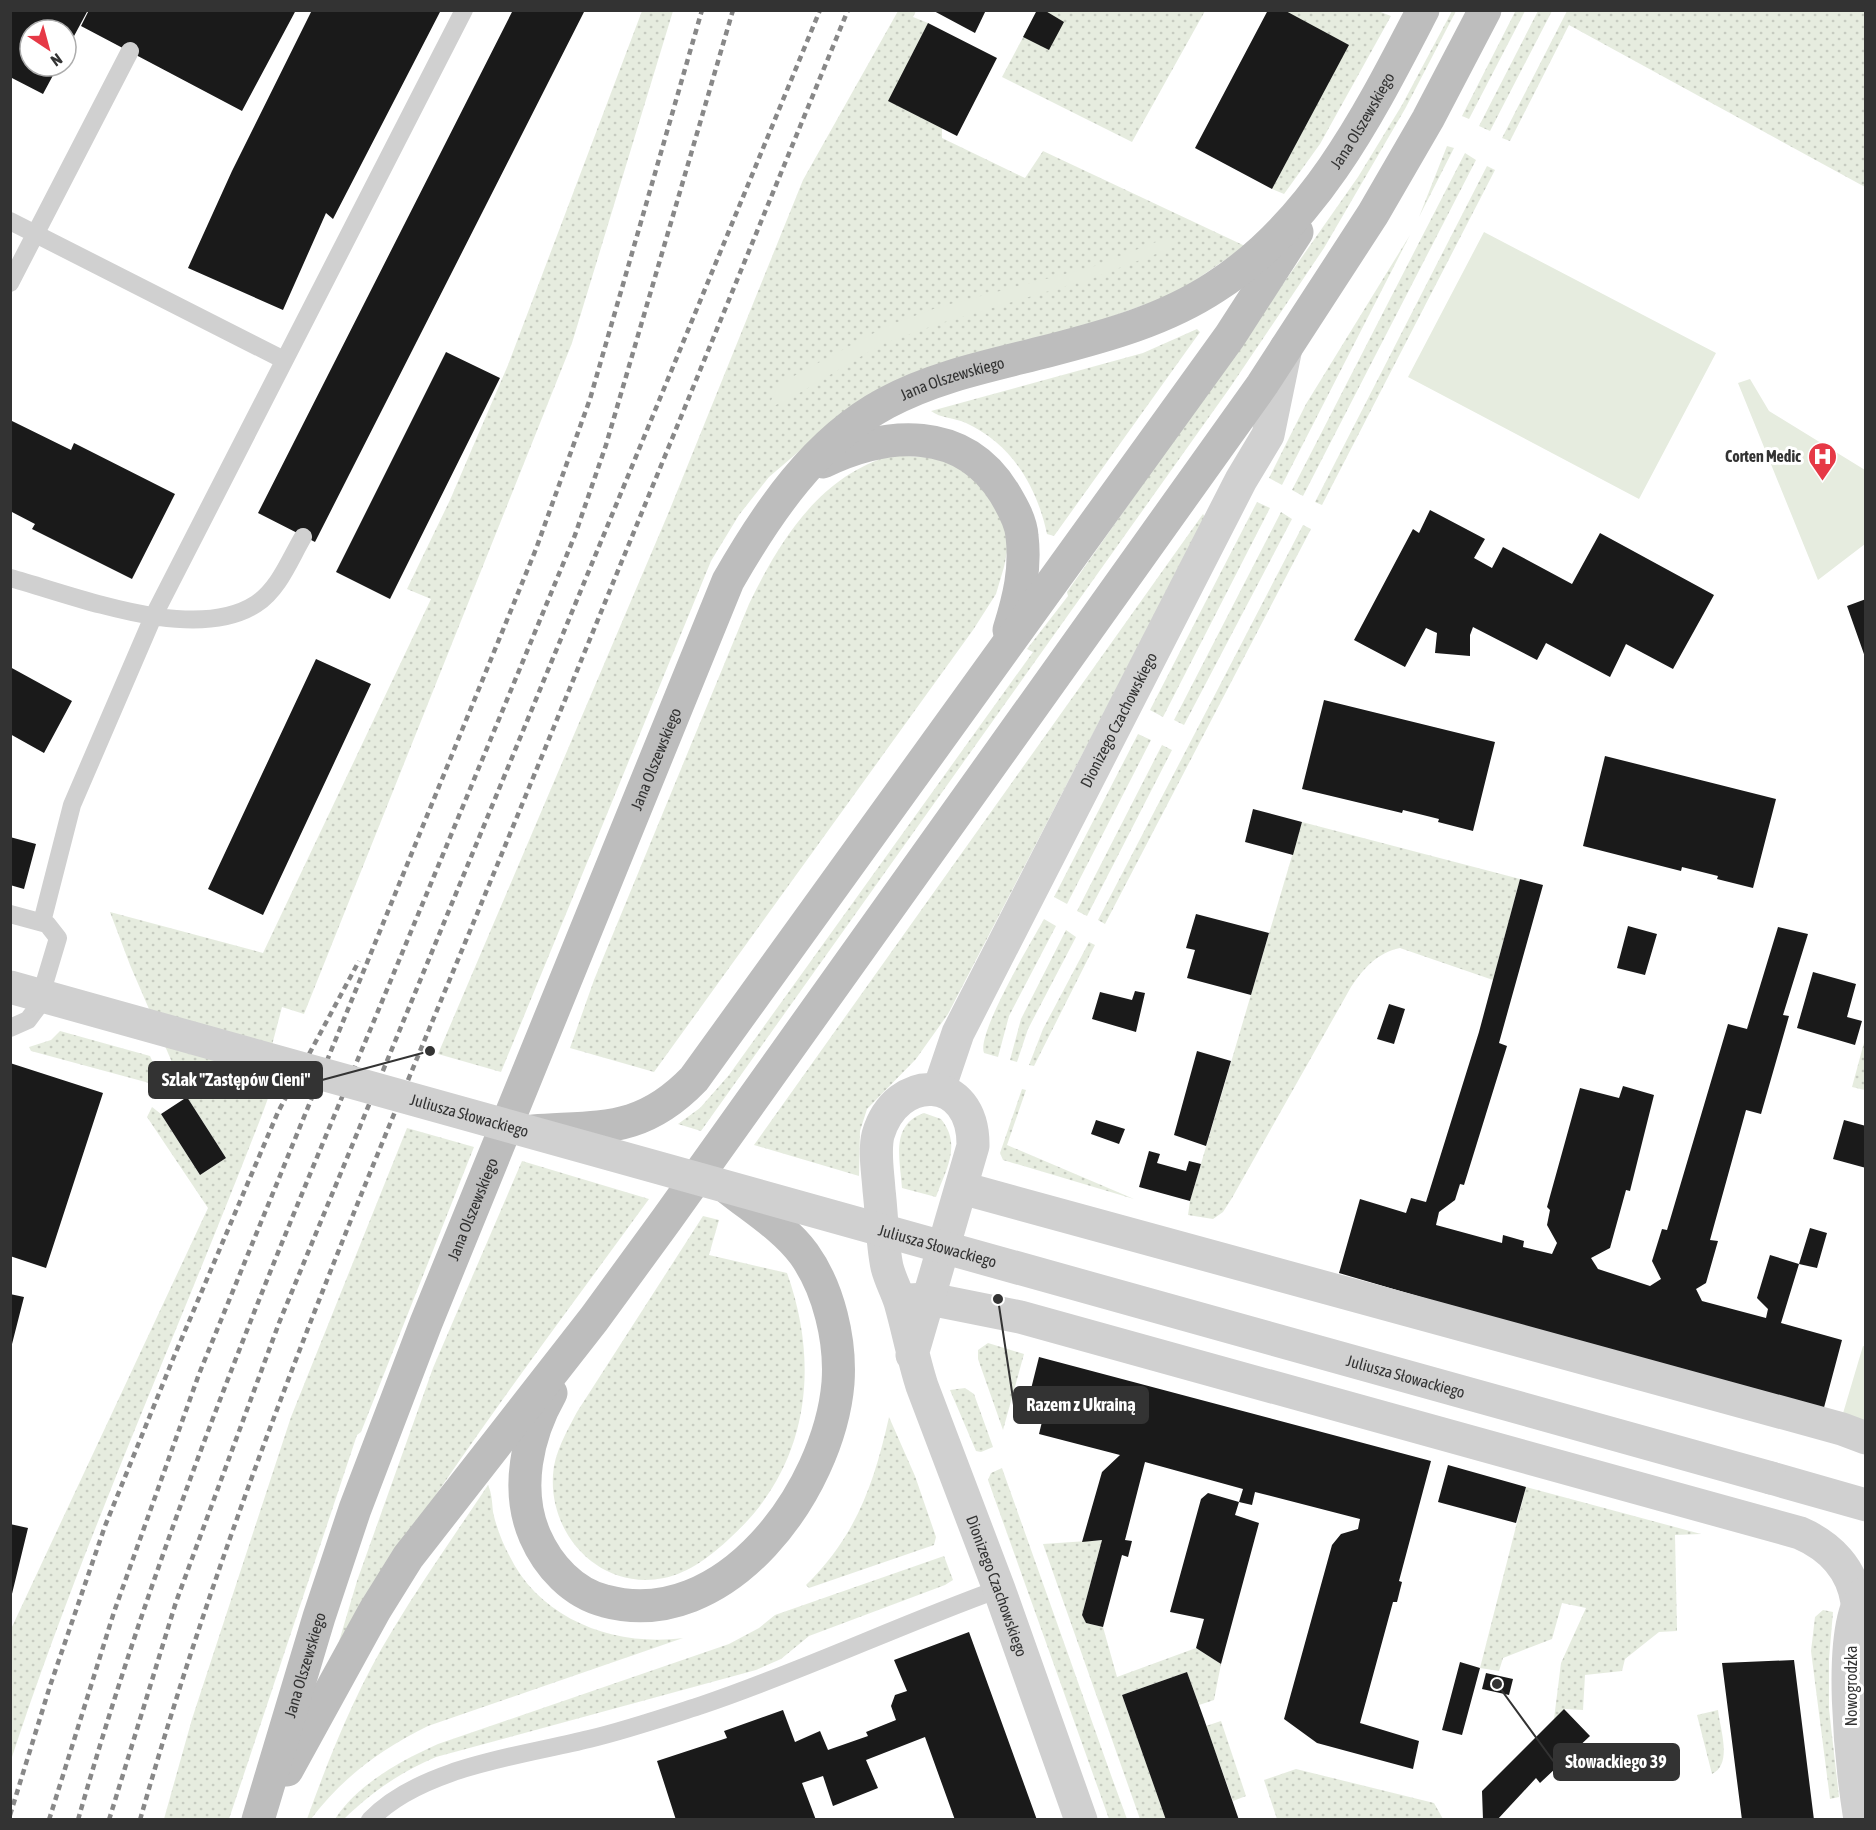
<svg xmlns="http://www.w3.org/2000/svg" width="1876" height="1830" viewBox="0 0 1876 1830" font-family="'Asap Condensed',sans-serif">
  <defs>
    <pattern id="grass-dots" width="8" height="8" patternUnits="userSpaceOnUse" patternTransform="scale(1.5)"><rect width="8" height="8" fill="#e6ecdf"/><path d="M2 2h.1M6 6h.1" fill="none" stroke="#c6cbc0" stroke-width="1.8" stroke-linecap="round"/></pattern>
  </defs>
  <rect width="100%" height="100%" fill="#fff"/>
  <path fill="url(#grass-dots)" d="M1516 10 1525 11 1469 119 1462 116Z
    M642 11H673L572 343 304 1014 282 1007 261 1087 271 1090 263 1112C180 1328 83 1540 11 1760V1629L208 1208 147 1117 152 1107 161 1114 200 1175 226 1158 187 1097 130 965 110 912 263 953 431 599 407 589 450 500 508 365Z
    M898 11H916L913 17 928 23 889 101 942 128V138L1025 178 1043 151 1245 246 1177 293 844 413 769 477 739 515 711 561 501 1072 438 1054 668 514 803 180Z
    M1037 11H1205L1132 142 1002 77Z
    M1284 11H1378L1391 16 1320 144 1284 194 1272 189 1348 45Z
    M1452 11H1456L1405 109 1324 248 1229 389 701 1131 678 1124 700 1108 729 1075 1033 652 1027 649 1068 596 1067 592 1358 177 1402 105Z
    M1538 11H1552L1490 131 1479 126Z
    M1567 11H1865V187L1569 25 1510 141 1502 138Z
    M1447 146 1454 148 1419 217Z
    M1465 153 1476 160 1303 496 1292 490Z
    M1487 166 1495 170 1322 505 1315 502Z
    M1410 235 1282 485 1269 478 1306 404Z
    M1197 329 1200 332 1054 536 1047 534C1037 487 1012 444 966 423 955 418 940 418 931 411L1143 353Z
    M893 455 937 458 962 469 981 483 1005 520 1008 547 1004 567 996 594 973 630 654 1072 570 1048 594 980 749 604C780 540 820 475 893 455Z
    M1257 502 1270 508 1163 717 1150 710Z
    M1281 512 1292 519 1184 725 1174 720Z
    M1203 514 1205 517 948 1014 916 1059 867 1109 860 1131 859 1176 754 1145Z
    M1303 525 1311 529 1105 924 1098 920Z
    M1138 734 1151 740 1067 904 1054 897Z
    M1162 745 1172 750 1087 916 1077 911Z
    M1302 822 1520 879 1493 980 1400 948C1377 953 1364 968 1351 987L1232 1198 1223 1212 1213 1219 1188 1215 1190 1201Z
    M1044 919 1056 926 1009 1016 998 1057 984 1053C976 1034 1032 941 1044 919Z
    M1066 930 1076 937 1028 1029 1017 1062 1010 1060 1021 1019Z
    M1089 942 1095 945 1034 1066 1029 1065 1043 1029Z
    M60 1031 150 1056 164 1087 31 1051 29 1047 51 1040Z
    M1865 1039V1090L1852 1087Z
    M1022 1089 1026 1090 1007 1145 1134 1199 1003 1160 1000 1153Z
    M924 1113 941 1119C962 1145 946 1169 936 1197L902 1188C900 1159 890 1125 924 1113Z
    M407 1128 474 1147 361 1432 357 1435 229 1819H164L192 1719 291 1417Z
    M522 1161 649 1199C540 1349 427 1495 335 1655L357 1581 433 1368Z
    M703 1216 719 1220 709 1255 787 1273C821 1368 808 1468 730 1538 712 1555 689 1573 664 1578 601 1591 549 1536 553 1475 554 1453 567 1431 577 1412Z
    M988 1343 1024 1354 1003 1430 978 1359V1350Z
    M965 1388 974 1394 993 1447 981 1452 976 1451 950 1390Z
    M889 1417 915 1476 936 1537 934 1545 809 1588 806 1585C856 1536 874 1484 889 1417Z
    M1002 1468 1112 1778 1127 1819H1109L988 1480 991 1473Z
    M488 1485C492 1494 492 1502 493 1512 496 1526 502 1542 509 1555 540 1620 615 1647 683 1638L428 1726C381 1749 343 1777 311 1819H307C330 1755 356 1690 392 1631 422 1581 456 1533 488 1485Z
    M1526 1487 1701 1534 1675 1535 1677 1631 1659 1632 1625 1659 1622 1671 1585 1675 1583 1710 1564 1709 1554 1719 1561 1663 1586 1608 1562 1603 1552 1639 1503 1658 1499 1671 1480 1668Z
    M1102 1540 1082 1615 1086 1623 1103 1627 1117 1677 1196 1648 1221 1664 1214 1700 1199 1705 1187 1672 1122 1695 1166 1819H1140L1043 1544Z
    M944 1556 953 1580 945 1585 809 1636 781 1659 756 1670 436 1757C400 1772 372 1792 344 1819H335C358 1784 400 1761 438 1744L729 1644 759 1628 775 1615Z
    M1823 1610 1833 1612 1829 1659V1709L1839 1797 1830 1799 1811 1651 1815 1617Z
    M1718 1710C1720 1729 1733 1764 1712 1774L1697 1715Z
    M1221 1721 1246 1796 1233 1801 1206 1726Z
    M1296 1769 1434 1803 1443 1819H1277L1264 1780Z"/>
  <path fill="#e6ecdf" d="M1484 232 1716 353 1639 499 1408 377Z
    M1169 237 1177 246 1090 279 941 323 882 344 791 398 767 409 779 384 887 326 939 307 1092 267Z
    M1750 379 1769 411 1865 470V544L1818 580 1738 383Z
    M1863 1346 1866 1347 1865 1426 1841 1420Z"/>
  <path fill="#1a1a1a" d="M10 10H88L66 51V30H30V66H58L43 94 10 77Z
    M89 10H296L242 111 81 26Z
    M312 10H441L333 219 326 213 283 310 188 268 232 171Z
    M513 10H585L315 542 258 513Z
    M932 10H986L975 33Z
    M1037 10H1044L1064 22 1049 50 1023 37Z
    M1268 10H1284L1349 45 1272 189 1195 148Z
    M928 23 997 58 957 136 888 101Z
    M446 352 500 378 390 599 336 572Z
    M10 420 71 450 74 443 175 494 132 579 32 529 35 524 10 511Z
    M1430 510 1485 539 1474 558 1492 568 1503 547 1572 584 1600 533 1714 595 1673 669 1626 644 1610 677 1546 643 1537 660 1473 627 1470 635V656L1435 653 1437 633 1426 628 1405 667 1354 640 1413 529 1419 533Z
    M1866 599V657H1865L1847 606Z
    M316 659 371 684 263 915 208 889Z
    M10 667 72 701 44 753 10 734Z
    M1324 700 1495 742 1473 831 1438 822 1439 819 1403 810 1402 813 1302 789Z
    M1605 756 1776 799 1753 888 1717 879 1718 876 1682 867 1681 871 1583 846Z
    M1253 809 1302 822 1293 855 1245 842Z
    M10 837 36 844 24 889 10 885Z
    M1520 879 1543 885 1499 1043 1507 1046 1464 1185 1460 1184 1455 1200 1439 1212 1436 1225 1502 1243 1503 1235 1524 1241 1523 1247 1552 1254 1557 1243 1547 1225 1550 1210 1547 1207 1580 1088 1619 1098 1623 1086 1654 1095 1630 1191 1626 1190 1610 1248 1591 1258 1598 1269 1650 1286 1661 1279 1652 1261 1662 1229 1667 1230 1728 1024 1747 1029 1778 927 1808 934 1783 1015 1789 1016 1761 1114 1746 1110 1710 1240 1718 1241 1706 1283 1696 1289 1702 1301 1766 1318 1768 1309 1757 1298 1770 1255 1799 1264 1781 1323 1842 1340 1822 1415 1339 1273 1360 1199 1406 1213 1411 1198 1426 1202 1479 1032Z
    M1196 914 1269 933 1251 995 1187 978 1195 950 1186 948Z
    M1628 926 1657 934 1645 975 1617 968Z
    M1813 972 1856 984 1847 1017 1862 1021 1855 1045 1797 1028Z
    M1135 991 1145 993 1136 1032 1092 1019 1100 992 1132 1000Z
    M1389 1004 1405 1009 1394 1044 1377 1039Z
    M1197 1051 1231 1061 1206 1146 1174 1135Z
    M10 1063 103 1093 46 1268 10 1256Z
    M187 1097 226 1158 200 1175 161 1114Z
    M1096 1120 1125 1129 1119 1144 1091 1134Z
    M1844 1120 1866 1126V1168L1833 1159Z
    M1149 1151 1160 1154 1157 1163 1186 1171 1189 1161 1201 1164 1190 1201 1139 1187Z
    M1810 1228 1827 1233 1817 1268 1799 1264Z
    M10 1294 24 1297 11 1348H10Z
    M1039 1357 1431 1461 1399 1581 1402 1582 1397 1602H1393L1360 1723 1419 1741 1413 1769 1317 1743 1284 1719 1332 1545 1341 1534 1358 1529 1360 1519 1255 1492 1252 1505 1239 1502 1243 1489 1145 1462 1125 1540 1132 1541 1128 1557 1122 1555 1103 1627 1086 1623 1082 1615 1102 1540 1082 1542 1102 1472 1120 1455 1039 1434 1048 1397 1030 1393Z
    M1448 1465 1526 1487 1516 1523 1438 1502Z
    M1208 1493 1239 1502 1235 1515 1259 1523 1221 1664 1196 1648 1204 1619 1170 1612 1201 1499Z
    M10 1524 28 1528 11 1598H10Z
    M969 1632 1037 1820H955L925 1737 866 1760 878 1788 833 1806 823 1776 802 1783 816 1820H676L657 1761 727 1738 724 1731 783 1710 795 1742 820 1731 828 1750 868 1736 866 1732 896 1720 891 1706 895 1695 907 1691 894 1660Z
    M1794 1660 1814 1820H1742L1722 1663Z
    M1460 1662 1480 1668 1462 1735 1442 1730Z
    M1187 1672 1204 1719 1239 1820H1166L1122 1695Z
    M1486 1673 1513 1679 1509 1695 1482 1689Z
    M1564 1709 1590 1736 1540 1783 1536 1778 1497 1820H1483L1482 1791Z"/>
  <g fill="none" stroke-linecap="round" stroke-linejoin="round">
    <path stroke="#d0d0d0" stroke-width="18" d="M10 221 284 360
      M10 283 130 51
      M10 578C77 596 194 644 256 604 279 589 290 559 303 537
      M10 914 47 924 58 938 37 1008 28 1020 10 1028
      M42 922 72 805 153 617 464 10
      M370 1820C421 1767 520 1756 589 1739 627 1730 665 1717 702 1705 803 1671 899 1625 999 1589"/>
    <g stroke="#d0d0d0" stroke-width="33">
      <path id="s1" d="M939 1089 958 1033 1241 480 1268 435 1286 348"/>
      <path d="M962 1188 1842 1429 1866 1438"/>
      <path d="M908 1300 930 1299 1020 1317 1800 1533C1830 1546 1852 1569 1857 1602"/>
      <path id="s2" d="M912 1355 973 1146C974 1073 896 1072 878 1135 874 1152 878 1173 879 1190 882 1215 882 1243 887 1267 890 1279 896 1290 900 1302 908 1330 913 1358 922 1386L999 1589 1081 1820"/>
      <path d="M1860 1820C1853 1776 1834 1621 1866 1592"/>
    </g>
    <path stroke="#d0d0d0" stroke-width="33" d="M1771 1478 1866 1505"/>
    <g stroke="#bdbdbd" stroke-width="33">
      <path d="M823 462C887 431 963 425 1005 494 1012 506 1021 521 1022 536 1026 569 1019 598 1009 630"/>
      <path d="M533 1131C602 1126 642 1133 694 1079L1230 336 1297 232"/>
      <path d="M551 1393C527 1435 515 1490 535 1536 548 1566 573 1593 605 1601 725 1634 829 1490 838 1383 841 1341 829 1289 804 1254 785 1228 754 1209 729 1189"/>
      <path d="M287 1770 375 1610 408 1557 594 1319 667 1219 1262 385 1373 214 1428 119 1485 10"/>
      <path id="s3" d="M258 1820 319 1617 355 1509 426 1323 728 581C767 513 815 441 886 403 936 376 993 365 1048 351 1106 336 1165 320 1215 287 1315 223 1370 112 1423 10"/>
    </g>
    <path stroke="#888" stroke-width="4.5" stroke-dasharray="6 4.5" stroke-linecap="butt" d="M10 1815 50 1686 105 1526 173 1359 278 1112 359 961
      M49 1820 114 1612 199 1374 536 549 590 399 702 10
      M78 1820C155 1549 262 1287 371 1028 439 864 507 700 575 535L606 445 733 10
      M109 1820 176 1602 279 1323 820 10
      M140 1820C228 1509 353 1212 477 914 601 613 724 311 848 10"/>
    <path stroke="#d0d0d0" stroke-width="33" id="s4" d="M10 987 1771 1478"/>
  </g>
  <defs>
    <symbol id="hospital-pin" viewBox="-11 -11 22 30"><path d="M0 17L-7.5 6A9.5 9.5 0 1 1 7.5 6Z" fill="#e63946" stroke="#fff"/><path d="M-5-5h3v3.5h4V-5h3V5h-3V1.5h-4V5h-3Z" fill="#fff"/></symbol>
  </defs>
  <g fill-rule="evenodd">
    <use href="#hospital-pin" x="1806" y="440" width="33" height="45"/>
  </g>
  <g text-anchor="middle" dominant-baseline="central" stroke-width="6" stroke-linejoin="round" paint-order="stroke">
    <g font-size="16" fill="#333" stroke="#fff">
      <text stroke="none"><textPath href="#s3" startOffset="2142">Jana Olszewskiego</textPath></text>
      <text stroke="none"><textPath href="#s3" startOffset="1638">Jana Olszewskiego</textPath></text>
      <text stroke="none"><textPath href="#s1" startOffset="411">Dionizego Czachowskiego</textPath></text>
      <text stroke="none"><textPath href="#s3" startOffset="1134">Jana Olszewskiego</textPath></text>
      <text stroke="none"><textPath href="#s4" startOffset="477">Juliusza Słowackiego</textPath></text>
      <text stroke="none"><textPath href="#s3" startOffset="648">Jana Olszewskiego</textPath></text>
      <text stroke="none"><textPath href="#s4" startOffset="963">Juliusza Słowackiego</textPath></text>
      <text stroke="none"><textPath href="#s4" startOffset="1449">Juliusza Słowackiego</textPath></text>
      <text stroke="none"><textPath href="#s2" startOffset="842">Dionizego Czachowskiego</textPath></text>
      <text stroke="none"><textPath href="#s3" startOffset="162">Jana Olszewskiego</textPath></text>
      <text transform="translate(1851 1686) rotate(-90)">Nowogrodzka</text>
    </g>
    <g font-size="16" font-weight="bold" fill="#333" stroke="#fff" text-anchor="end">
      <text x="1801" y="456">Corten Medic</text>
    </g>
  </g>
  <path fill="none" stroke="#333" stroke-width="2" d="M430 1051L322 1080M998 1299L1014 1405M1497 1684L1554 1762"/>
  <g fill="#333" stroke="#fff" stroke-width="2">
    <circle cx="430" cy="1051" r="6"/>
    <circle cx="998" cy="1299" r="6"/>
    <circle cx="1497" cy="1684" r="6"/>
  </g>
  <g fill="#333" stroke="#333" stroke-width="2">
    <rect x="149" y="1062" width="173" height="36" rx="6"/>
    <rect x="1014" y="1387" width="134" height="36" rx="6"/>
    <rect x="1554" y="1744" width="125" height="36" rx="6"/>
  </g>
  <g font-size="18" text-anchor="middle" font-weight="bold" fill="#fff">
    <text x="236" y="1086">Szlak "Zastępów Cieni"</text>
    <text x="1081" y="1411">Razem z Ukrainą</text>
    <text x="1616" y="1768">Słowackiego 39</text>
  </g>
  <rect width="1876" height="1830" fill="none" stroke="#333333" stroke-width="24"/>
  <g transform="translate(48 48) rotate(144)"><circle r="28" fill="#ffffff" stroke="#adadad" stroke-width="1.5"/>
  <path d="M0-4.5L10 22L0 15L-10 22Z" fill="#e63946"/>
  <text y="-9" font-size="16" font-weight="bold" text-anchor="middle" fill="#333333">N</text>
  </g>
</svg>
